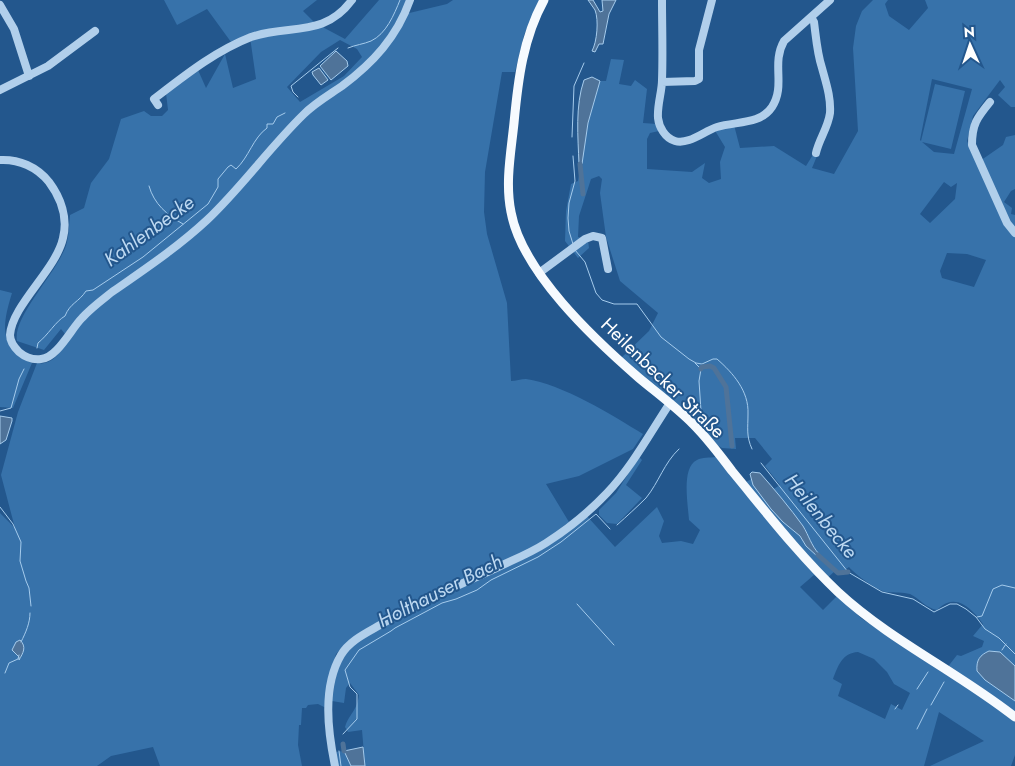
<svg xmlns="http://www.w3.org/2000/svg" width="1015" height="766" viewBox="0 0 1015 766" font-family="Jost,sans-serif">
  <rect width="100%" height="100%" fill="#23578d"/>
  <path fill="#3772aa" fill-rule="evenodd" d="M164 0H317L303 11 315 23 345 39 379 0H406L401 15 447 4 453 0H539L524 35 515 72H502L485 172 484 212 487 234 507 303 511 381C516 381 521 379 526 379 562 384 612 415 643 434L633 449 579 476 546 484 569 522 544 541 516 557 404 607 358 634 346 643 336 654 333 664 326 708 318 704 308 705 306 708H302L301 725H299L298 745 302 766H160L153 747 111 756 97 766H0V513L15 528 1 475 18 412 37 363C53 366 61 351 69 339L61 329 44 350 17 341C12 316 61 269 67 242 69 234 69 224 70 215L84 208 91 183 109 159 121 119 144 111 151 116H162L168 110 166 93 198 70 206 88 225 54 233 88 256 79 250 37 231 42 207 9 177 25ZM340 40 357 49 362 57 344 76 300 102 287 87 321 52Z
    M873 0H888L885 4 889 16 909 30 928 8 925 0H1015V107H1011L998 95 1005 87 1000 80 973 116 967 141 977 163 1003 145 1006 137 1015 135V189L1011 191 1004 202 1012 208 1011 214 1015 215V755L1011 766H930L984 741 939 712 924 766H365L362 730 348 732 345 727C349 714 357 711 359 695L350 683 346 688 344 703 332 701 336 674 344 656 355 643 398 617 531 554 586 515 615 547 657 507 664 521 659 536 662 543 681 541 693 544 700 530 689 520C688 505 681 467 697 460 702 457 710 458 716 457L741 485 758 475 772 490 780 485 765 466 772 459 755 438H735L736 449 722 448 717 445 621 358 649 331 658 313 620 281 606 237 600 193 602 179 599 176 591 179 579 216 578 237 588 240 589 248 578 258 565 241 566 211 571 184 578 181 588 123 600 81H606L611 59 624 60 619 84 631 86 635 80 647 89 643 123 657 124 659 131 650 133 647 139V169L692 172 705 163 702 178 709 183 721 179 720 162 725 147 714 129 734 125 740 148 774 146 806 166 814 153 817 156 812 168 834 174 858 131 853 48 856 26 862 11ZM932 79 972 89 954 154 934 152 922 142 951 149 965 91 935 84 921 141 920 140ZM944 182 951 187 957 183 955 199 930 223 920 214ZM947 253 967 254 986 260 974 287 942 278 940 271ZM849 567C855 574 877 591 887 592 895 593 903 592 910 594 920 599 926 608 937 610 940 607 944 604 947 603 962 597 976 614 983 624L973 636 984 641 982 647 961 656 957 655 943 673 861 618 837 596 823 610 800 587 814 575 823 582 836 570 842 572ZM858 652 874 659 887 672 894 684 910 693 902 710 891 704 885 719 838 696 842 684 833 679C838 666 842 653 858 652Z
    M0 290 12 293C1 328 0 348 32 363L13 408 0 407Z
    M639 457 642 460 626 485 642 498 617 524 607 523 599 515V510L616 493Z
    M344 751 351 766H337L335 752Z"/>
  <path fill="#4f7399" stroke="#a5cbec" d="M588 0H593L600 12 603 11 602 0H616L609 14 603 44H599L595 52 592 51C597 42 599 20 595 10 593 7 590 3 588 0Z
    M336 51 347 61 348 66 331 80 320 66Z
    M319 68 328 80 321 85 313 75 312 72Z
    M592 77 600 81 588 123 582 164H579C578 137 575 106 584 80Z
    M0 416 12 418V421L6 440 0 444Z
    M752 472 760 473C775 490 790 508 803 526 809 536 811 545 819 554L817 556 806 546 800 536 783 522 771 509 753 485 750 474Z
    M20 640C27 647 23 653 19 660V657L12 650 16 642Z
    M989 651 1000 652 1015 666V701L985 680 977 671C976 660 980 655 989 651Z
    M363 747 365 766H351L344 751Z"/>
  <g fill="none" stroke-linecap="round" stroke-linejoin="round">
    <path stroke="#a5cbec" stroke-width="1" d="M348 48C355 45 364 44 371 41 386 34 394 15 400 0
      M298 97 293 92 291 86 338 48
      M572 137 574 86 584 63
      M573 156 575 181 569 203 568 218 569 231 573 244
      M149 186C154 204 167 215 183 224
      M575 250 585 262 596 293 602 300 614 304H637L661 337 689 359 696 363 702 364 713 359H717C733 373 749 391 748 414 748 428 746 436 752 449
      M37 348 38 343C48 335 56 321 65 316 70 303 79 302 86 291L93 290 143 257 208 204 218 187V179L228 167 231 165 236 169C249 157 253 138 267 128V124H273L277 117 285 113
      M695 363 701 369 699 381 702 426
      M0 411 11 408 19 379 24 369
      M761 463 848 572 882 592 913 599 934 612 950 604H957L966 609 976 617 985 629 999 638 1015 654
      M0 507 13 524 21 542 20 561 26 581 29 588 31 606
      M617 525C627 516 637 507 646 498 659 482 664 463 679 449
      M577 604 614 645
      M977 617 982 616 993 589 1002 585 1015 588
      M21 642C26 632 30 623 30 613
      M1002 650 1006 644
      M5 673 9 663 18 659 19 655
      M917 689 928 672
      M931 705 944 682
      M895 709 898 705
      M917 729 927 709
      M343 734 357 719V694L350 687 345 670 359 650 391 631 395 628 442 603 456 599 477 590 491 580 538 557 561 542 596 514 610 529
      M339 751 341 766"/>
    <path stroke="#4f7399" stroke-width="5" d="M580 164 583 194
      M701 369 702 367 710 366 714 368 726 387 732 446
      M818 555 838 573 848 572
      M343 744 344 751"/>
    <path stroke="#b1cfeb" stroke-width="8" d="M662 0C662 27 663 53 662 80 662 92 657 105 658 118 659 127 665 138 675 141 689 145 704 131 717 127 736 121 760 125 772 107 786 85 771 64 784 41L830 0
      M0 5 14 29 29 76
      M811 17 814 22C816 37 817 53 822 68 826 83 831 97 830 113 828 128 819 139 816 153
      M662 82 695 81 699 79V50L712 0
      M0 90 48 66 95 31
      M990 102C977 118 972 124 972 145L1007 223 1015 233
      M158 105 154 99C184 76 215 51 251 37 290 24 324 38 352 0
      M0 160C19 159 37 167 49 182 61 198 68 218 63 238 56 270 12 305 10 335 10 341 14 347 19 352 25 357 33 360 41 359 57 358 71 329 82 318 91 308 102 300 112 292 145 269 178 247 207 220 242 187 269 148 304 114 315 103 329 95 342 86 373 63 397 37 410 0
      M539 273 585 239 593 236 602 238 608 269
      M335 766C328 732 322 687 341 655 349 641 366 633 380 625 416 604 454 587 492 570 510 561 529 554 546 543 568 529 589 512 607 493 632 467 650 433 670 403"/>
    <path stroke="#f6fafe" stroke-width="9" d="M544 0C523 38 518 80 514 123 511 152 505 183 511 212 522 272 594 339 639 378 657 393 676 407 693 424 707 438 720 455 732 471 766 512 799 555 838 592 891 641 958 672 1015 717"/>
  </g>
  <g text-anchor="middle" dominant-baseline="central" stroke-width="4" stroke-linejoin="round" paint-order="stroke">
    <g font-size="19" fill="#fff" stroke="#23578d">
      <text transform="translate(663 378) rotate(44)">Heilenbecker Straße</text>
    </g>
    <g font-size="20" font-style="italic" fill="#bdd9f2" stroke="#23578d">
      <text transform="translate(149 231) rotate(-36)">Kahlenbecke</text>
      <text transform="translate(821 516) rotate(51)">Heilenbecke</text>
      <text transform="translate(440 591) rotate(-27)">Holthauser Bach</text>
    </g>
  </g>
  <g transform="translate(970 45) rotate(357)" stroke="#23578d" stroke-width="4" paint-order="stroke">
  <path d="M0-4L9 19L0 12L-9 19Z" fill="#ffffff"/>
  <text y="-8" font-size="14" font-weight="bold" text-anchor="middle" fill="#ffffff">N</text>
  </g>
</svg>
